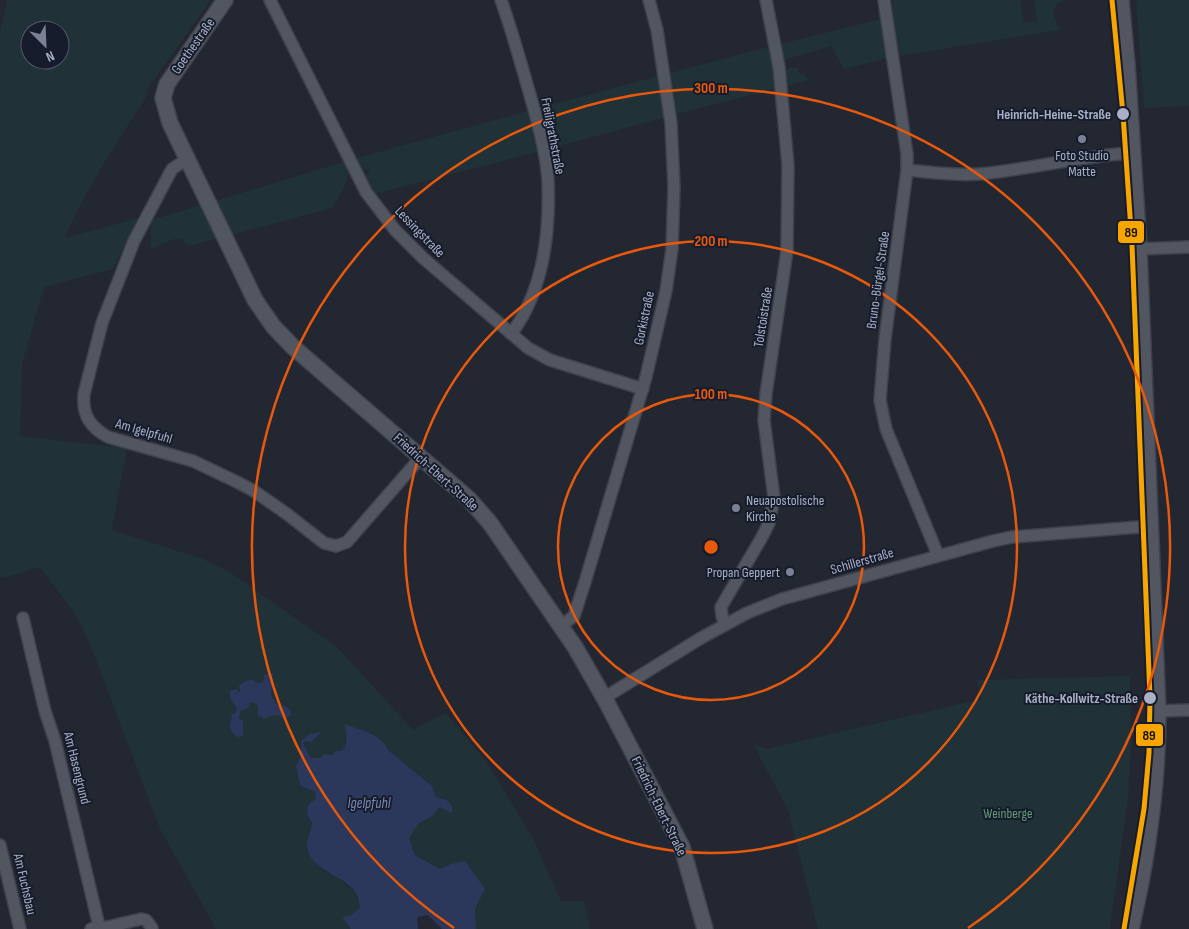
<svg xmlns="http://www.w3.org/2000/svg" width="1189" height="929" viewBox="0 0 1189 929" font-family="'Sofia Sans Condensed',sans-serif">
  <rect width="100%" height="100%" fill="#232732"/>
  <path fill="#203138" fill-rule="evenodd" d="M7 0H211L146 91 148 95C117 141 87 187 65 238L139 218 113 269 44 287 22 364 20 436 127 448 112 530 203 559 228 571 338 648 413 730 446 713 488 764 533 838 561 901H584L590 929H476L475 909 485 889 451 864 440 869 415 855 409 838 418 824 432 816 447 800 436 797 432 786 389 751C380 733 363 731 345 724V748C337 756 323 758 311 758L303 743 306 741 311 742 322 733 304 738 301 755 296 767 300 785 315 792 316 799 307 815 312 823 307 841 321 869 338 878 356 893 360 908 350 916 343 918 351 929H216L160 829 88 639 75 614 40 567 2 578 0 575V31ZM30 30H60V60H30ZM273 673 271 695 279 707V715C270 715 260 710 255 702L250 703 241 711 239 718 243 721V736L230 723 237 709 230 698 240 693 239 685 245 683 264 682Z
    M893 0H1020L1024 23 1037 21 1034 0H1064L1057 4 1053 13 1059 30 899 56 891 16 893 15Z
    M1136 0H1189V106L1144 108Z
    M885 18 888 58 844 69 831 46 784 60 781 44Z
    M772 46 778 88 676 114 670 73Z
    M789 68H797L800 74 805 75 807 79 816 78 787 86 785 71Z
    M659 76 666 117 548 149 539 108Z
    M532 110 541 151 375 194 362 177 368 174 370 169 359 170 353 159Z
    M346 161C353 178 340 193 332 208L228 236 212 202Z
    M202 205 219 238 189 246 181 239H174L151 249V220Z
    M1130 676 1131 746 1128 798 1110 929H818L788 810 753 744 767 749 981 699 977 680Z"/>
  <path fill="#2b385b" d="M273 673 271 695 279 707 285 706 290 710 291 715 284 719C277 713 272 715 265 719L258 716V707L255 703H250L248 708 241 711 239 718 243 721V736L238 737C230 733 228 727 232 718L231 715 234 714 237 709 230 698V691L236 689 240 692 239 685 250 679 258 683 263 682 264 675Z
    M345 724C363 731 380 733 389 751L432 786 436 797 447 800 452 806V813L440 807 432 816 418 824 409 838 415 855 440 869 451 864 465 861 485 889 475 909 476 929H442L428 915 417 917 418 929H351L342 917 350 916 360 908C359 903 358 896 356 893 343 874 305 870 307 842 308 836 311 829 312 823L307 815 308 805 316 799 315 792 300 785 296 767 301 755V741L310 734 322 732 311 742 306 741 303 743 311 758H320L324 754 333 755 335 751H342C349 744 345 733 345 724Z"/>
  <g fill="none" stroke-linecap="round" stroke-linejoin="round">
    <defs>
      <path id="minor" d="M270 0 366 192 395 230 423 258 528 348 550 360 643 389
        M501 0C512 31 521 63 530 95 538 123 546 152 548 181 550 233 543 292 511 334
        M884 0 907 154V170L885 339 880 400 886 429 938 555
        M187 159 172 169 134 241 102 323 84 394C82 415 90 427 108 437L193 461 237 482 254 491 287 514 324 543 336 546 347 542 421 457
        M907 170C931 172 956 176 980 174 1031 169 1081 156 1132 153
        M1139 249 1189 247
        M23 618 45 711 55 741 99 926
        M725 624 722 616 721 607 762 537 769 523 774 498 764 420 766 394 787 251 788 165 779 67 766 0
        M561 626 574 616 585 582 646 377 666 291 672 249 674 187 671 123 657 30 649 0
        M604 698 701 638 747 613 782 599 993 541 1012 537 1151 526
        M1158 711 1189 710
        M0 845 20 929
        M91 929 99 926 103 928 141 919 146 920 152 928"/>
      <path id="tertiary" d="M225 0 167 84 163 98 170 123 255 300 273 326 293 347 469 499 490 523 575 647 607 703 682 847 705 929
        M1121 0 1127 64 1139 249 1158 711C1158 786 1148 856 1131 929"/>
    </defs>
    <use href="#minor" stroke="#3f424c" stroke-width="14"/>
    <use href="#tertiary" stroke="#3f424c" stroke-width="18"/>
    <use href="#minor" stroke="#525661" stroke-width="11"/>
    <use href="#tertiary" stroke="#525661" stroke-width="15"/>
    <defs>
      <path id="tram-1" d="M1112 0 1123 114 1132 245 1150 698 1149 753 1144 809 1124 929"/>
    </defs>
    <use href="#tram-1" stroke="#161c2c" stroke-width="9"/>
    <use href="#tram-1" stroke="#f7a600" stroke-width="5"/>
  </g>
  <g fill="none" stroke="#e8590c" stroke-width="2.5">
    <circle cx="711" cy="547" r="153"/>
    <circle cx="711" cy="547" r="306"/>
    <path d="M454 928A459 459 0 1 1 968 928"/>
  </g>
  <g fill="#aab1c6" stroke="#161c2c" stroke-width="2">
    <circle cx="1123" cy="114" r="7"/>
    <circle cx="1150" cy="698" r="7"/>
  </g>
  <g fill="#7b8192" stroke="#161c2c" stroke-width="2">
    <circle cx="1082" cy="139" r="5"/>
    <circle cx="736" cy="508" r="5"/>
    <circle cx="790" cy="572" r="5"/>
  </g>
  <g text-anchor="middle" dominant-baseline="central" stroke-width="4" stroke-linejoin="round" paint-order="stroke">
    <g font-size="14" fill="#aab1c6" stroke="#161c2c">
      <text transform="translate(193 46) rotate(-55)">Goethestraße</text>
      <text transform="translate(553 136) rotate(79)">Freiligrathstraße</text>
      <text transform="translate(420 232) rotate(46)">Lessingstraße</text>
      <text transform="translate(878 280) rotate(-82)">Bruno-Bürgel-Straße</text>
      <text transform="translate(763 317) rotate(-81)">Tolstoistraße</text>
      <text transform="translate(644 318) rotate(-78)">Gorkistraße</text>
      <text transform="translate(144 431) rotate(16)">Am Igelpfuhl</text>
      <text transform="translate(436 472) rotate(42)">Friedrich-Ebert-Straße</text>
      <text transform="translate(862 561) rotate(-16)">Schillerstraße</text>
      <text transform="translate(77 768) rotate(76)">Am Hasengrund</text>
      <text transform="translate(659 806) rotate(64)">Friedrich-Ebert-Straße</text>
      <text transform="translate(25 884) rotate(77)">Am Fuchsbau</text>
    </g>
    <g font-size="14" font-weight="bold" fill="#aab1c6" stroke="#161c2c" text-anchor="end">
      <text x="1111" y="114">Heinrich-Heine-Straße</text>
      <text x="1138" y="698">Käthe-Kollwitz-Straße</text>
    </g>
    <g font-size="14" fill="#aab1c6" stroke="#161c2c">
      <text x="1082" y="155">Foto Studio<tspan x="1082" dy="16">Matte</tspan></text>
      <text x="746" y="500" text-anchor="start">Neuapostolische<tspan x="746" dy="16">Kirche</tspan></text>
      <text x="780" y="572" text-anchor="end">Propan Geppert</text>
    </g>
    <g font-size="14" fill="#609875" stroke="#161c2c">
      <text x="1008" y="813">Weinberge</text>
    </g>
    <g font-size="15" font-style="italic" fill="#7789b6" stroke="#161c2c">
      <text x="369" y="803">Igelpfuhl</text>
    </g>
  </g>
  <circle cx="711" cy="547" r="8" fill="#e8590c" stroke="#161c2c" stroke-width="2.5"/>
  <g font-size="15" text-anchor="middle" font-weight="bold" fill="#e8590c" stroke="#161c2c" stroke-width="4" stroke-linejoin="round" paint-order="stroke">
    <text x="711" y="93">300 m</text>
    <text x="711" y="246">200 m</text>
    <text x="711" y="399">100 m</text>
  </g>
  <g stroke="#161c2c" stroke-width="2">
    <rect x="1117" y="220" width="28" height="24" rx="5" fill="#f7a600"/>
    <rect x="1135" y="723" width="29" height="24" rx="5" fill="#f7a600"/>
  </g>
  <g font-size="14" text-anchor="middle" font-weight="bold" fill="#111">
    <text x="1131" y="237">89</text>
    <text x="1149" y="740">89</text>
  </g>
  <g transform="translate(45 45) rotate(156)"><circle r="24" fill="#161c2c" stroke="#51586a"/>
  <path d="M0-4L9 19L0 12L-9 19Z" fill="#7b8192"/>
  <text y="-8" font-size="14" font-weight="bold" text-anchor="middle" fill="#aab1c6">N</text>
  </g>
</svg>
